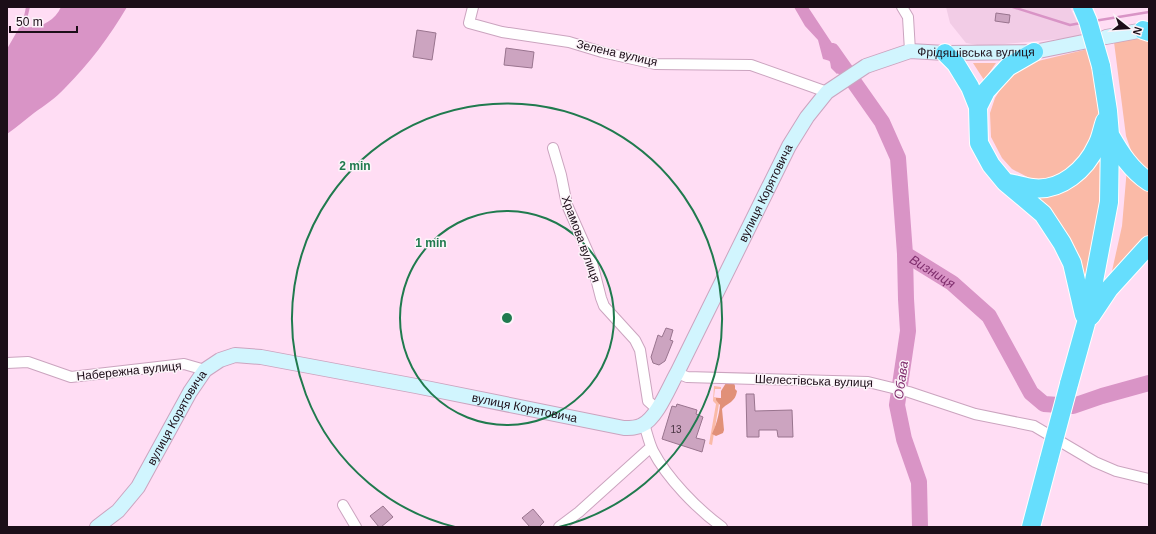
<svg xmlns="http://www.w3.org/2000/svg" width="1156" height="534" viewBox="0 0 1156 534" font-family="Arial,sans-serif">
  <rect width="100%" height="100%" fill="#ffddf4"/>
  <path fill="#f2cce6" d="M946 7H1070L1082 33 1080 37 983 46 966 43 950 23Z"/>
  <path fill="#fabaa7" d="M1142 37 1149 38V171L1133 156 1126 136 1114 42Z
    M1088 49 1104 110 1094 142 1058 180 1035 181 1012 169 1002 158 991 137 990 113 995 98 1003 85 1013 73 1034 62Z
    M973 63H996L984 80Z
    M1102 151 1104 203 1087 286 1033 194Z
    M1127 168 1149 184V239L1110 280 1122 226Z
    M714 386 721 387V389H715L714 397 720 398 712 445 709 444 716 404 713 401Z"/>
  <path fill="#e19078" d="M726 383H734L735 386V389L737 391C735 403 728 402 722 409L724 430 723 433 716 436 712 434C716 426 719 415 720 405L716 400V398H721V391Z"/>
  <path fill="#d994c6" d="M26 7H30L25 27C39 29 55 21 61 7H127C110 36 89 64 65 88 56 98 45 105 34 113 25 120 17 127 7 134V49L23 21Z
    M794 7H808L847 66 837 74 831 68 830 61 823 59 818 40 805 26Z"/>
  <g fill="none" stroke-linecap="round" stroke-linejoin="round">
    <path stroke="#d994c6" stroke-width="2.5" d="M1013 7 1070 25 1081 23
      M1094 21 1149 12"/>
    <g stroke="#d994c6" stroke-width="16">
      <path id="s1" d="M832 51 882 122 898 158 905 254 952 283 989 316 1031 393 1044 404 1073 406 1102 396 1149 383"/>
      <path d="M905 254 906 299 908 331 897 405 904 439 919 482 920 527"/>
    </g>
  </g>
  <path fill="#cca4c0" stroke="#99748e" d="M996 13 1010 15 1009 23 995 21Z
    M417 30 436 33 432 60 413 57Z
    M506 48 534 52 532 68 504 65Z
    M666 328 673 330 670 340 673 341 665 361 659 365 653 363 651 357 658 335 662 337Z
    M746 394H754L755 411 792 410 793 437H778L777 430H759V437H747Z
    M677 404 697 410 696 414 703 417 696 438 705 440 702 452 662 439 672 406 676 407Z
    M383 506 393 517 381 527H379L370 516Z
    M533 509 544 522 539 527H530L522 518Z"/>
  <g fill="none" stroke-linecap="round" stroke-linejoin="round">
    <defs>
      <path id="street" d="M473 7 469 23 502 32 569 42 602 52 655 64 751 65 827 92
        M902 7 908 17 910 51
        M553 148 561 175 567 205 591 259 601 298 604 306 635 340 640 350 648 401 657 409
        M7 363 28 362 71 377 184 364 205 370
        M677 373 687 377 868 382 909 392 975 414 1034 426 1095 462 1116 471 1149 479
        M644 424C647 433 649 443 653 451 667 478 697 509 722 527
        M343 505 356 527
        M559 527 579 512 651 447"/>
      <g id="secondary">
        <path d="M1106 37 1149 29"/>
        <path id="s2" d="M97 527 118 511 138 487 190 392 205 370 220 360 235 355 261 357 416 386 624 428C631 428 637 428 642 425 657 418 669 387 677 373L789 146 807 117 827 92 866 66 910 51 945 53 1034 52 1088 41"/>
      </g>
      <path id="highway" d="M1143 30 1149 32
        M945 53 956 64 970 87 978 107 979 143 991 165 1005 182 1043 214 1062 243 1072 263 1084 315
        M978 107 986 91 1008 67 1034 52
        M1110 135C1121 154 1131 170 1149 182
        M1008 183C1016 184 1024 187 1032 188 1061 192 1086 169 1097 145 1101 138 1102 129 1105 121
        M1091 316 1109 289 1149 245
        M1069 384 1086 323 1109 202 1110 135 1108 111 1101 66
        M1031 527 1049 459"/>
    </defs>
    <use href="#street" stroke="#cba4bf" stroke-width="12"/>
    <use href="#secondary" stroke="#cba4bf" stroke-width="16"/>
    <use href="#highway" stroke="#fff" stroke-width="20"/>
    <use href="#street" stroke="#fff" stroke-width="10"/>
    <use href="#secondary" stroke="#d1f5fe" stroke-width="14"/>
    <use href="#highway" stroke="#66defd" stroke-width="18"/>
    <defs>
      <path id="highway-bridge" d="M1082 7 1088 21 1101 66
        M1049 459 1069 384"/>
    </defs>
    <use href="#highway-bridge" stroke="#fff" stroke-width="20" stroke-linecap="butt"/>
    <use href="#highway-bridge" stroke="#66defd" stroke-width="18"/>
  </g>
  <g fill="none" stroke="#207a4e" stroke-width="2">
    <circle cx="507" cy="318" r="107"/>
    <path d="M455 527A215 215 0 1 1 559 527"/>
  </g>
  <g text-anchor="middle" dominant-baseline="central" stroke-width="3" stroke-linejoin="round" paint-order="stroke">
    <g font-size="10" fill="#483442">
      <text x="676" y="429">13</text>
    </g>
    <g font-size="12" fill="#1c0e18" stroke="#fcf3f9">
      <text stroke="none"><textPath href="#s2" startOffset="1183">Фрідяшівська вулиця</textPath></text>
      <text transform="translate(617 53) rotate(13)">Зелена вулиця</text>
      <text stroke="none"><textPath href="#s2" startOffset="905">вулиця Корятовича</textPath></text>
      <text transform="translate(581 239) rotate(70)">Храмова вулиця</text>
      <text transform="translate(129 371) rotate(-6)">Набережна вулиця</text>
      <text transform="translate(814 381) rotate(2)">Шелестівська вулиця</text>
      <text stroke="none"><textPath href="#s2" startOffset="521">вулиця Корятовича</textPath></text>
      <text stroke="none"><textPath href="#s2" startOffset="137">вулиця Корятовича</textPath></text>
    </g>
    <g font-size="13" font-style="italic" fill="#802f6e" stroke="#fcf3f9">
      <text stroke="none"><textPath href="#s1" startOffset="255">Визниця</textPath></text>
      <text transform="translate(901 380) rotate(-82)">Обава</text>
    </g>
  </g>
  <circle cx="507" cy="318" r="6" fill="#207a4e" stroke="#fcf3f9" stroke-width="2"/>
  <g font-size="12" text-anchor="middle" font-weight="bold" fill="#207a4e" stroke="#fcf3f9" stroke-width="3" stroke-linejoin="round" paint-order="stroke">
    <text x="355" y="170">2 min</text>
    <text x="431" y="247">1 min</text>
  </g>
  <rect width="1156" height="534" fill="none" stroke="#1c0e18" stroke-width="16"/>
  <g transform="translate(1128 28) rotate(107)" stroke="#fcf3f9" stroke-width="3" paint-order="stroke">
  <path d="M0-3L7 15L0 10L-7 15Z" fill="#1c0e18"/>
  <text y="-6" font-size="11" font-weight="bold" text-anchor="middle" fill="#1c0e18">N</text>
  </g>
  <path d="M10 26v6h67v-6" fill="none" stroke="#1c0e18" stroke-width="2"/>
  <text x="16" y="26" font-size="12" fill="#1c0e18" stroke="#fcf3f9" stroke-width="3" paint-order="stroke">50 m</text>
</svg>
